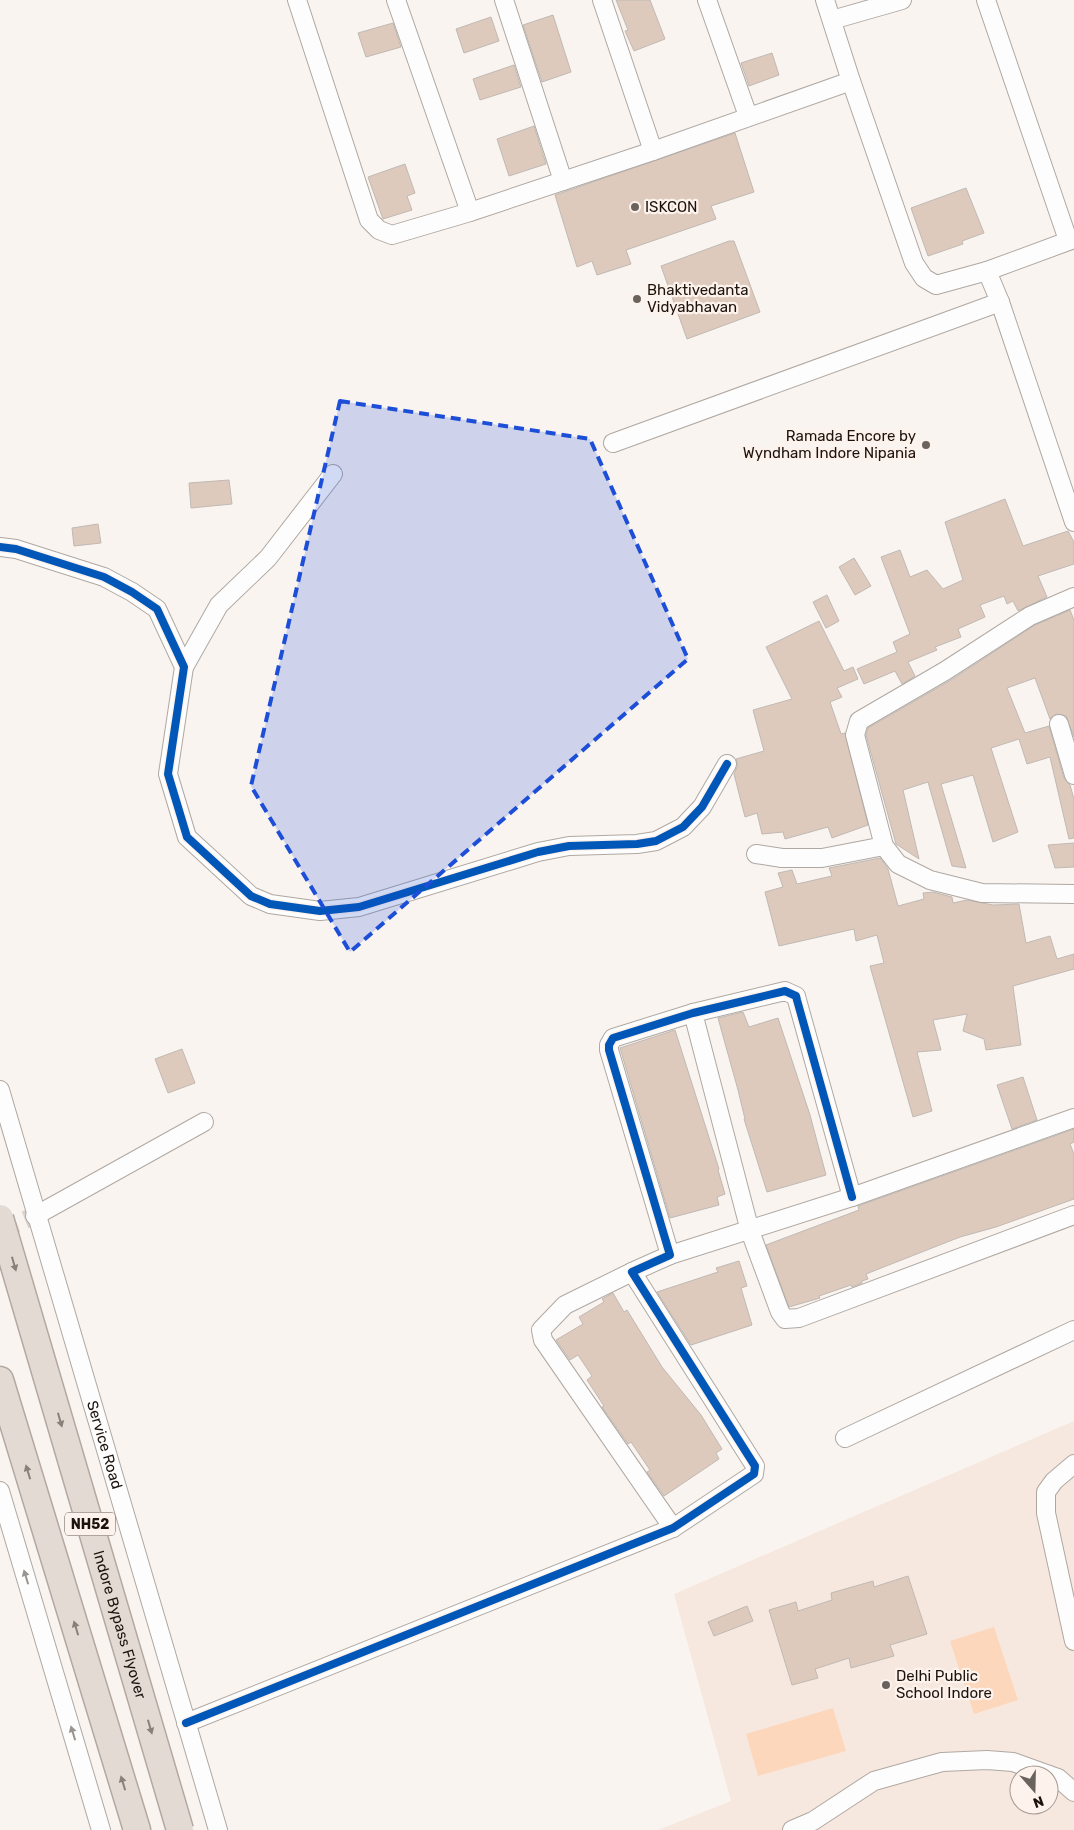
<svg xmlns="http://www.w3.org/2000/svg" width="1074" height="1830" viewBox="0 0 1074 1830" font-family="Rubik,sans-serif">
  <rect width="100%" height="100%" fill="#faf4f0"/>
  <path fill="#f7e8df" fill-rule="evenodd" d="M1074 1421V1830H658L731 1801 674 1594ZM1019 1775H1049V1805H1019Z"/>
  <path fill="#fcd7bc" d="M994 1627 1018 1700 974 1714 950 1641Z
    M833 1708 846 1751 758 1776 746 1734Z"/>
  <path fill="#ddcabc" stroke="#c0b9b4" d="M616 0H650L665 39 634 51 625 31 628 30Z
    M553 15 571 72 542 82 523 25Z
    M491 17 499 41 464 53 456 29Z
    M393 23 401 47 366 57 358 33Z
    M772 53 779 75 749 86 741 63Z
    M514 65 521 87 480 100 473 79Z
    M534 126 546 164 509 176 497 139Z
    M735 133 754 192 711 206 716 219 626 250 631 264 597 275 592 261 577 267 555 195Z
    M405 164 415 193 407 196 412 210 383 219 368 177Z
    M966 188 984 233 962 241 963 244 928 256 911 208Z
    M729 241H734L760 312 687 339 661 266Z
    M229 480 232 504 191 508 189 483Z
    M1005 499 1023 546 1068 531 1074 542V564L1038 576 1047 597 1018 611 1013 601 1007 604 1004 596 980 605 985 617 958 629 961 637 935 647 937 650 908 662 915 676 902 684 895 671 864 684 857 669 897 652 893 642 910 634 881 557 900 550 910 577 927 570 943 589 963 580 945 522Z
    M98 524 101 543 74 546 72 528Z
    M854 558 871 586 855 595 839 567Z
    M827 595 839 621 826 628 813 602Z
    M1070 610 1074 620V737L1066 716 1056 714 1050 719 1035 678 1007 688 1025 733 1049 726 1064 778 1070 785 1074 799V838L1069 839 1050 757 1027 764 1019 739 991 748 1018 832 993 842 973 775 941 784 966 868 952 866 928 782 903 790 919 859 896 844 866 735 868 728 951 680 1035 625Z
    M819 621 844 671 853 667 858 679 837 688 842 697 830 702 841 734 845 733 868 825 832 838 828 827 785 839 783 832 762 834 757 813 745 817 734 774 738 765 736 759 764 751 753 710 792 699 766 647Z
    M1074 843V867L1055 868 1048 845Z
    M880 858 888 869 898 906 924 899 923 893 933 892 952 897 953 903 967 900 993 905 1019 904 1026 943 1050 936 1057 959 1074 954V969L1013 986 1021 1045 986 1050 984 1039 963 1031 967 1014 933 1020 941 1050 917 1052 932 1111 913 1117 870 966 884 963 877 935 856 941 854 929 779 946 765 892 783 887 778 873 792 870 797 884 832 876 829 868Z
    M743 1012 749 1027 778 1018 810 1115 826 1175 767 1192 744 1119H745L738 1090 718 1018Z
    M675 1030 719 1169 718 1170 725 1194 717 1197 719 1205 670 1218 620 1048Z
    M182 1049 195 1083 168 1093 155 1059Z
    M1023 1077 1037 1120 1012 1129 997 1085Z
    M1074 1129V1142L1070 1144 1074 1154V1199L996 1227 960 1237 866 1274 868 1279 862 1281V1283L852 1287 851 1285 819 1296 820 1298 789 1307 766 1245 859 1210 858 1206Z
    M739 1261 747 1286 741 1288 752 1325 691 1345 657 1292 718 1272 716 1268Z
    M613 1293 624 1312 627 1310 662 1367 701 1415 722 1449 716 1453 719 1459 664 1496 647 1472 650 1470 631 1442 628 1444 602 1407 604 1406 587 1380 592 1376 578 1355 570 1360 556 1340 583 1324 579 1317 604 1302 602 1299Z
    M908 1576 927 1634 890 1645 894 1656 851 1668 849 1658 815 1669 818 1678 792 1685 769 1610 796 1602 798 1611 832 1600 831 1593 873 1581 874 1587Z
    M747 1606 753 1621 714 1636 708 1622Z"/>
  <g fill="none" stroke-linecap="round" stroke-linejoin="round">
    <path stroke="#d9d2ce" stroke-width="18" stroke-dasharray="18 9" stroke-linecap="butt" d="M0 1230 35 1216"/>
    <defs>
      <g id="minor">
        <path d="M297 0 369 220 379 230 392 235 470 212"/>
        <path d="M396 0 470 212 653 151 851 81 914 263 924 278 936 285 987 271 1074 239"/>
        <path d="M504 0 563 181"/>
        <path d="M602 0 653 151"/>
        <path d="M707 0 748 116"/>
        <path d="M825 0 851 81"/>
        <path d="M986 0 1068 240"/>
        <path d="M832 20 902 0"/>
        <path d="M987 271 1000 302 1074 522"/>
        <path d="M613 443 1000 302"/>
        <path d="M0 547 16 549 104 577 132 592 157 609 184 667 168 774 187 837 251 896 270 904 320 911 359 907 538 852 569 846 637 844 656 841 683 827 702 807 727 764"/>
        <path d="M1074 597 1030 616 945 671 859 721 855 735 884 846 898 864 930 880 982 893 1074 894"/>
        <path d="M184 667 219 605 268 558 333 474"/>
        <path d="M1059 724 1074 775"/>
        <path d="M756 854 782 858H822L884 846"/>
        <path d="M693 1013 750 1231 780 1312 785 1319 799 1318 1074 1215"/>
        <path id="s1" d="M0 1090 218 1830"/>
        <path d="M35 1216 204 1122"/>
        <path d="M670 1255 852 1197 1074 1118"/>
        <path d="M632 1272 565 1305 541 1330 543 1340 673 1528"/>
        <path d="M845 1438 1074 1330"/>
        <path d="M1074 1464 1054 1481 1046 1492V1513L1074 1641"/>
        <path d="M0 1491 101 1830"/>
        <path d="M186 1723 673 1528 754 1474 755 1466 632 1272 670 1255 609 1050V1045L613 1038 693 1013 785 991 796 996 797 1000 852 1197"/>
        <path d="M1049 1775 1058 1778 1074 1792"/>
        <path d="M792 1830 813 1821 874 1781 942 1762 987 1760 1013 1762 1049 1775"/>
      </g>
      <path id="highway" d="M0 1380 137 1830"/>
    </defs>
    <use href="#minor" stroke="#afa8a2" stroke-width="20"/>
    <use href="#highway" stroke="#b3a8a0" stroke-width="29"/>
    <use href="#minor" stroke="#fefdfd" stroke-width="18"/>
    <use href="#highway" stroke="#e3dad4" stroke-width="26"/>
    <defs>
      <g id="highway-bridge">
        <path id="s2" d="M0 1218 180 1830"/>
      </g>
    </defs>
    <use href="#highway-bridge" stroke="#b3a8a0" stroke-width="29" stroke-linecap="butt"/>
    <use href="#highway-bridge" stroke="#e3dad4" stroke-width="26"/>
    <defs>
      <path id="cycleway" d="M0 547 16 549 104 577 132 592 157 609 184 667 168 774 187 837 251 896 270 904 320 911 359 907 538 852 569 846 637 844 656 841 683 827 702 807 727 764
        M186 1723 673 1528 754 1474 755 1466 632 1272 670 1255 609 1050V1045L613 1038 693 1013 785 991 796 996 797 1000 852 1197"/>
    </defs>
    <use href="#cycleway" stroke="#fef3ec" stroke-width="11"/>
    <use href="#cycleway" stroke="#0057b8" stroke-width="8"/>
  </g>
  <defs><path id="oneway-solid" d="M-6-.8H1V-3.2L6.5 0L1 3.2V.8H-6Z" transform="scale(1.25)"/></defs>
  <g fill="#89807a">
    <use href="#oneway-solid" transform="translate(14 1264) rotate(74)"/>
    <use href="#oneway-solid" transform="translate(60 1420) rotate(74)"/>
    <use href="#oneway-solid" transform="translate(28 1472) rotate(-107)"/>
    <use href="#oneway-solid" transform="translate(76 1628) rotate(-107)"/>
    <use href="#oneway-solid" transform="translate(150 1727) rotate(74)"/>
    <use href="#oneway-solid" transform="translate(123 1783) rotate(-107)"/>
  </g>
  <g fill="#989491">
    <use href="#oneway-solid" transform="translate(26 1577) rotate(-107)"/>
    <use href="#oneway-solid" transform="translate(73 1733) rotate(-107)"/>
  </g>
  <path fill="#1d4ed8" fill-opacity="0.2" stroke="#1d4ed8" stroke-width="4" stroke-dasharray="10 6" stroke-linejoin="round" d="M340 401 590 439 688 659 350 952 251 786Z"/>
  <g fill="#6a625c" stroke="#fef3ec" stroke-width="2">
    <circle cx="635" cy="207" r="5"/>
    <circle cx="637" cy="299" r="5"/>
    <circle cx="926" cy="445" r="5"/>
    <circle cx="886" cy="1685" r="5"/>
  </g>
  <g text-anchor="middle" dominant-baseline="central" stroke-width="4.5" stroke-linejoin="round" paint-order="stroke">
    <rect fill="#fef3ec" stroke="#605650" stroke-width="1" x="65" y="1512.5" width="50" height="23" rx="4"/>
    <g font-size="14" font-weight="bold" fill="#1c130d">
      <text x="90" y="1524">NH52</text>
    </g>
    <g font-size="15" fill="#1c130d" stroke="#fef3ec" text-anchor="start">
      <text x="645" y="207">ISKCON</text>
      <text x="647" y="290">Bhaktivedanta<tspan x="647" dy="17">Vidyabhavan</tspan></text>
      <text x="916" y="436" text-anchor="end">Ramada Encore by<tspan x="916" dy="17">Wyndham Indore Nipania</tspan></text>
      <text x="896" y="1676">Delhi Public<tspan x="896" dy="17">School Indore</tspan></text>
    </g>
    <g font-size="15" fill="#1c130d" stroke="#fef3ec">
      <text stroke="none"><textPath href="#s1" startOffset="370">Service Road</textPath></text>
      <text stroke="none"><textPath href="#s2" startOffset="424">Indore Bypass Flyover</textPath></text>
    </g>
  </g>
  <g transform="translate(1034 1790) rotate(160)"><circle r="24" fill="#fef3ec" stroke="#a49993"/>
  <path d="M0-4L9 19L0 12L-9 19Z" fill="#6a625c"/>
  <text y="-8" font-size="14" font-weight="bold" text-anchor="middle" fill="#1c130d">N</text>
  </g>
</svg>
